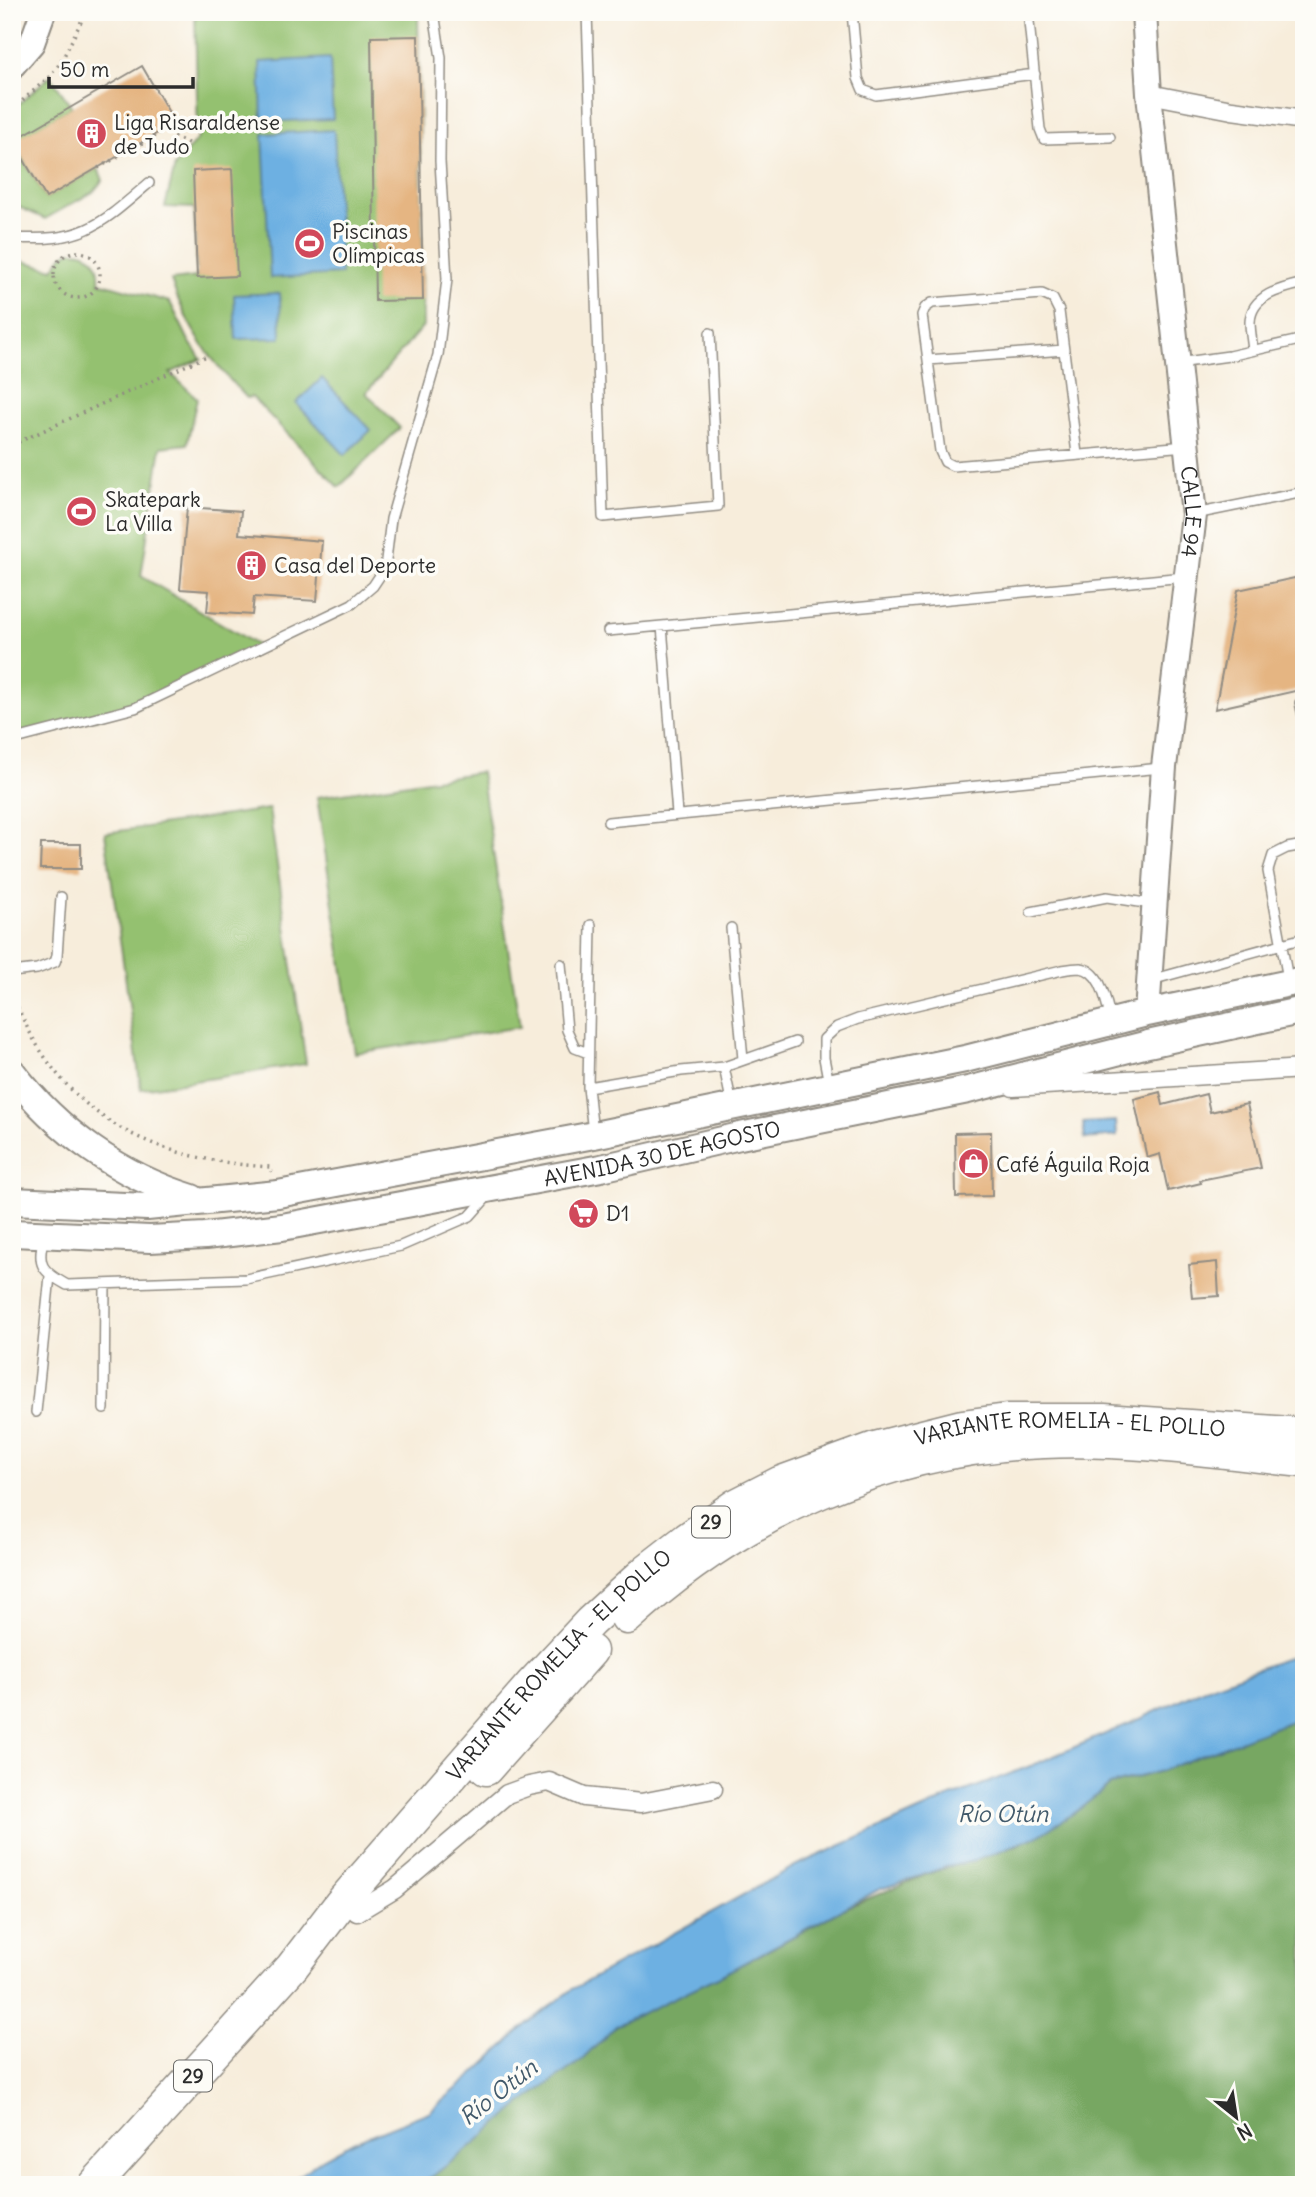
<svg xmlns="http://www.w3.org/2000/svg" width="1316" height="2197" viewBox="0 0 1316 2197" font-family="Delius,sans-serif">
  <rect width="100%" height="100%" fill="#fdfcf7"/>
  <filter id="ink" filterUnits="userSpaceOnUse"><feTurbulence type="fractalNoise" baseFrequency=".0143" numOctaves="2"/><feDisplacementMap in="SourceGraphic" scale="14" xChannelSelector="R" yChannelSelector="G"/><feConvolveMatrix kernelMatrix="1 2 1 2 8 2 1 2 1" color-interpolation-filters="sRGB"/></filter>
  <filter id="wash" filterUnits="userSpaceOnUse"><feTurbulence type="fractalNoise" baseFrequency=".00686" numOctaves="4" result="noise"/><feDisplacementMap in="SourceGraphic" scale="28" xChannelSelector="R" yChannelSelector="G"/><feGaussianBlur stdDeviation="1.57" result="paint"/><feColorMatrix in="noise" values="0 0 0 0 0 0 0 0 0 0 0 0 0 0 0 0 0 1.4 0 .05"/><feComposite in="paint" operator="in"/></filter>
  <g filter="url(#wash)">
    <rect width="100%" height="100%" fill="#f7eddb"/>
    <path fill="#94c170" stroke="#60764e" stroke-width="2" d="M195 12H418L423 326 366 393 400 428 339 487 252 397 247 398C212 363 186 327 171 280L197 277 194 208 165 207 175 166 198 138Z
      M50 76 72 107 13 142 46 198 98 168 103 180 93 192 45 219 12 204V110Z
      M71 251C91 250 101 262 99 282L170 302 189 341 201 359 170 373 197 398 187 444 161 447 141 576 262 648 135 708 12 740V258L53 269 63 255Z
      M481 772 520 1027 355 1053 317 797Z
      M269 809 306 1064 141 1089 105 833Z"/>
    <path fill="#77a762" stroke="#516946" stroke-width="2" d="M1304 1716V2185H422L617 2025 754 1958 843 1909 930 1873 1017 1845 1110 1785 1161 1771Z"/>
    <path fill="#6db0e2" stroke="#4c6e86" stroke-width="2" d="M330 58 333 119 262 122 260 62Z
      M334 130 341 274 270 278 263 134Z
      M280 293 281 338 236 339 234 295Z
      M322 378 371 430 345 455 296 403Z
      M1116 1121 1117 1136 1085 1139 1083 1123Z
      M1304 1652V1716L1161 1771 1110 1785 1077 1811 1038 1836 974 1861 946 1867 878 1890 720 1976 617 2025 582 2060 525 2101 468 2149 421 2185H286L322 2159 353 2142 429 2112 473 2075 528 2023 573 1989 797 1865 955 1795 1033 1765 1140 1719 1202 1689Z"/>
    <g id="blocks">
      <path fill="#e5b582" d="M418 36 423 300 375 301 371 37Z
        M142 66 175 123 46 198 13 141Z
        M232 169 237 276 197 278 193 171Z
        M187 507 241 511 239 534 322 541 317 601 254 597 252 615 207 612 209 591 180 589Z
        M1304 576V689L1215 709 1238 590Z
        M41 844H81V869H40Z
        M1160 1092 1163 1105 1206 1094 1210 1112 1247 1104 1261 1168 1200 1180 1201 1183 1168 1191 1160 1154 1147 1158 1134 1099Z
        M991 1132 992 1196 956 1197 955 1133Z
        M1217 1262 1219 1296 1192 1298 1189 1265Z"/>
    </g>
  </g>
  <g filter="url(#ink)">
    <use href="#blocks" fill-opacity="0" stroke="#918c83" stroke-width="2"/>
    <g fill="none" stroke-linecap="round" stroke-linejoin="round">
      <defs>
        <path id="lane" d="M587 12 603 517 718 506 710 333
          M852 12 858 78 863 90 876 95 1035 74
          M1028 12 1040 129 1044 139 1110 137
          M12 238C83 242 98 227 149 183
          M1253 350C1252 341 1250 331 1250 322 1251 295 1282 288 1304 283
          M928 360 1064 350
          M1178 363 1229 356 1304 339
          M1077 454 1059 311 1053 299 1042 294 932 303 925 308 922 315 940 451 945 462 953 466 1186 446
          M1195 514 1304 492
          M662 626 677 814
          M608 631 1185 577
          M1300 703 1304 720
          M12 740 135 708 352 604 373 586 385 568 391 519 438 355 447 279 440 161 441 58 434 12
          M608 822 1161 768
          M1031 912 1107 897 1152 904
          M591 925 588 1087 593 1133
          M731 928 743 1059
          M561 964 567 1030 575 1048 588 1053
          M12 972 37 969 55 962 57 956 61 897
          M1288 979 1268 871 1273 855 1287 848 1304 845
          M1151 980 1304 938
          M724 1067 732 1105
          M829 1084 824 1058V1039L837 1027 858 1019 1062 970C1068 969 1075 968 1080 968 1102 970 1106 1003 1111 1020
          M588 1087 681 1071 724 1067 795 1042
          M44 1237C36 1265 42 1271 67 1285L246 1279 401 1246 470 1216 487 1197
          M104 1409 105 1284
          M36 1412 50 1276"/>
        <path id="street" d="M1149 94 1232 110 1304 120
          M1013 1087 1304 1069
          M357 1912 395 1889 507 1794 529 1786 549 1782 584 1797 641 1803 713 1789"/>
        <g id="secondary">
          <path id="s1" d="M1144 12 1149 94 1194 515 1164 767 1147 1013"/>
          <path d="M12 66 32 43 43 12"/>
        </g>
        <g id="primary">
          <path d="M12 1072C58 1132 120 1176 192 1198"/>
          <path d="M12 1201 147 1207 278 1194 594 1135 965 1059 1147 1013 1304 980"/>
          <path id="s2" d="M12 1233 150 1239 205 1236 282 1227 601 1168 740 1136 968 1090 1148 1044 1304 1010"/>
        </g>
        <g id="highway">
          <path d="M627 1618C743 1511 886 1449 1044 1442 1129 1438 1219 1452 1304 1461"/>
          <path d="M486 1769 591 1651"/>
          <path id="s3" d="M94 2185 292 1967 341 1903 531 1685 590 1622 647 1570 687 1539 736 1505 779 1483 875 1448 962 1426 1007 1420H1104L1304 1434"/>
        </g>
      </defs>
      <use href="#lane" stroke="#918c83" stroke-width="12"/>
      <use href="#street" stroke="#918c83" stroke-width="21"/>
      <use href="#secondary" stroke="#918c83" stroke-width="28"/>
      <use href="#primary" stroke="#918c83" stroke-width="30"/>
      <use href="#highway" stroke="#918c83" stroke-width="35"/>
      <path stroke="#918c83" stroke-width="3.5" stroke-dasharray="2 5" stroke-linecap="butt" d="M12 110 50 76 61 62 86 12
        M98 168 169 128 173 136 192 145
        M54 275a23 23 0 1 1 46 0a23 23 0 1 1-46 0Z
        M12 445 209 355
        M12 994C60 1115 145 1159 270 1167L272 1172"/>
      <use href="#lane" stroke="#fff" stroke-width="9"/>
      <use href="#street" stroke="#fff" stroke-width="18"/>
      <use href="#secondary" stroke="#fff" stroke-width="24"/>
      <use href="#primary" stroke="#fff" stroke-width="26"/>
      <use href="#highway" stroke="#fff" stroke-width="32"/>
    </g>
  </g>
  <defs>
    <symbol id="building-disc" viewBox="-11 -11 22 22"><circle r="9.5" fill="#d1495b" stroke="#fdfcf7"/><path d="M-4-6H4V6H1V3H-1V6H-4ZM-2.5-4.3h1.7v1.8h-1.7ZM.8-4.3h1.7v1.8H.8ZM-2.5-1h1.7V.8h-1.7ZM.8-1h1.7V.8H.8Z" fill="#fff"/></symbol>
    <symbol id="stadium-disc" viewBox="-11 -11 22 22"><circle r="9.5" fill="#d1495b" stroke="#fdfcf7"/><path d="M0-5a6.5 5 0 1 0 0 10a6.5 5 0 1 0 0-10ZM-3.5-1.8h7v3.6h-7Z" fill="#fff"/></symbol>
    <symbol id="shop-disc" viewBox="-11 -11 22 22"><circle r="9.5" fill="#d1495b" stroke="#fdfcf7"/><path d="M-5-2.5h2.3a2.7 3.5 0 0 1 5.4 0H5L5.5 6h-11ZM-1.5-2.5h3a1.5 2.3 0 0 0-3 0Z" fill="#fff"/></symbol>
    <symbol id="supermarket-disc" viewBox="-11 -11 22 22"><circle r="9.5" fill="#d1495b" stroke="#fdfcf7"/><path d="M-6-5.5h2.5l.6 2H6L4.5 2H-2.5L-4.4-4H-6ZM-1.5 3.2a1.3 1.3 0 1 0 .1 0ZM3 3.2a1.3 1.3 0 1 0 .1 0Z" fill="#fff"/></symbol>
  </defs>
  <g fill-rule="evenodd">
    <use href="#building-disc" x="74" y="116" width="35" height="35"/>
    <use href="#stadium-disc" x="292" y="226" width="35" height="35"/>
    <use href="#stadium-disc" x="64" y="494" width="35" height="35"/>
    <use href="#building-disc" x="234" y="548" width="35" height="35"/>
    <use href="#shop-disc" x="956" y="1146" width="35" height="35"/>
    <use href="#supermarket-disc" x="566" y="1196" width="35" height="35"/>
  </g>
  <g text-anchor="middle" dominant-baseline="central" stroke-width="7" stroke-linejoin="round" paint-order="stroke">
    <g fill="#fdfcf7" stroke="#6a6a68" stroke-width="2">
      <rect x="692" y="1506.5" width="38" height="31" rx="5"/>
      <rect x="174" y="2060.5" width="38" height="31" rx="5"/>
    </g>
    <g font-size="19" font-weight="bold" fill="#2b2b2b">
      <text x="711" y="1522">29</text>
      <text x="193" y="2076">29</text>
    </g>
    <g font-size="21" fill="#2b2b2b" stroke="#fdfcf7" text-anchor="start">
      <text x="114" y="122">Liga Risaraldense<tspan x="114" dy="24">de Judo</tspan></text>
      <text x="332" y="231">Piscinas<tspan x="332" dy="24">Olímpicas</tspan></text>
      <text x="105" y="499">Skatepark<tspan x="105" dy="24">La Villa</tspan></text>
      <text x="274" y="565">Casa del Deporte</text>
      <text x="996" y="1164">Café Águila Roja</text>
      <text x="606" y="1213">D1</text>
    </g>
    <g font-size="21" fill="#2b2b2b" stroke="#fdfcf7">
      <text stroke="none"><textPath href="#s1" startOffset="502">CALLE 94</textPath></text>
      <text stroke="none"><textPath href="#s2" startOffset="658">AVENIDA 30 DE AGOSTO</textPath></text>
      <text stroke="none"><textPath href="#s3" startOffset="1286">VARIANTE ROMELIA - EL POLLO</textPath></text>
      <text stroke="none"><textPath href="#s3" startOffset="698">VARIANTE ROMELIA - EL POLLO</textPath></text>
    </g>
    <g font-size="23" font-style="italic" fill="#425a6b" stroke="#fdfcf7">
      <text x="1003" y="1813">Río Otún</text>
      <text transform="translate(498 2092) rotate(-38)">Río Otún</text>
    </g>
  </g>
  <rect width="1316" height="2197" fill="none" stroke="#fdfcf7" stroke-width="42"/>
  <g transform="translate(1236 2117) rotate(150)" stroke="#fdfcf7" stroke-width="5" paint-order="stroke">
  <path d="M0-5L12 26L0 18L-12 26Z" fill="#2b2b2b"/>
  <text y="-10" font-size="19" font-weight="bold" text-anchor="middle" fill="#2b2b2b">N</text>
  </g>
  <path d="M49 77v10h144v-10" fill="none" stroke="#2b2b2b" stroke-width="3.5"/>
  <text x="60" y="77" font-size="21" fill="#2b2b2b" stroke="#fdfcf7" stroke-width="5" paint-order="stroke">50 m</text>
</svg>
